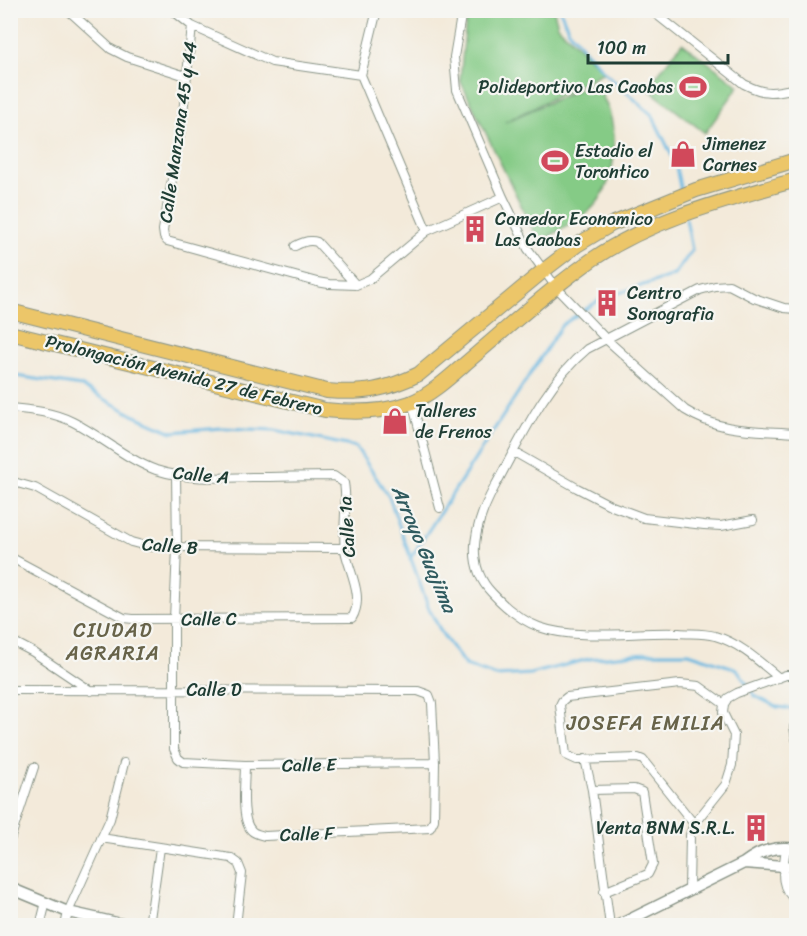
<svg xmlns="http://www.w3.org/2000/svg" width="807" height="936" viewBox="0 0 807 936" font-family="Sriracha,sans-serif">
  <rect width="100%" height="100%" fill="#f6f6f2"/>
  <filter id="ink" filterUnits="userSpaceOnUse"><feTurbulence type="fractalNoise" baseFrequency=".0167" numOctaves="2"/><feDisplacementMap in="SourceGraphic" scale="12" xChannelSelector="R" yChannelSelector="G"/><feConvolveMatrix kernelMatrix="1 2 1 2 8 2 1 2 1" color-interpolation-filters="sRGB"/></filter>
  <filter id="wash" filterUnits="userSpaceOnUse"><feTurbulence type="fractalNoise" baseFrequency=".008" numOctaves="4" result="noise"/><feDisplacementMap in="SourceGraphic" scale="24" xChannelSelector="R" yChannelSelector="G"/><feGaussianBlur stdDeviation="1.35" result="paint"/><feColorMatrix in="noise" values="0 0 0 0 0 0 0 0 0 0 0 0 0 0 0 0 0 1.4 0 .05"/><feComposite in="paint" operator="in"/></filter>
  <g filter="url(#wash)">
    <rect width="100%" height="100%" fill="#f3eada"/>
    <path fill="#85cb86" stroke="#52845d" stroke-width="1.5" d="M467 11H554L558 26 604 72 505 122 595 82C599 91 606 101 609 111 618 139 616 175 599 200 585 219 558 231 539 242L460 80Z
      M682 43 739 86 705 133 647 88Z"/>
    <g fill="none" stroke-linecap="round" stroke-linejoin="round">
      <path stroke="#65b6e0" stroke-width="3" d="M560 10 569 31 604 72 652 115 675 162 681 192
        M10 375 81 386 133 415 172 432 222 428 275 430 356 447 389 497 429 609 443 635 465 665 496 676 530 674 589 659 645 653H689L737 669 755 696 777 707 796 709
        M410 559 562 325 601 299 674 275 692 250 686 219"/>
    </g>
  </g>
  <g filter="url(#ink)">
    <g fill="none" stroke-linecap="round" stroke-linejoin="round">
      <defs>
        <path id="minor" d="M68 10 111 49 127 57 186 76
          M172 10 192 26 272 62 361 75
          M462 10 454 57 457 90 503 197 528 249 556 287 606 339 685 410C721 433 756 430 796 433
          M651 10 744 84C765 95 774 93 796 88
          M192 26 182 123 163 230 164 237 167 241 317 282 329 284 356 285 370 279 427 231 503 197
          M361 75 427 231
          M361 75 377 10
          M295 246C302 242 309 239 317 242L356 285
          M412 402 440 508
          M10 408C32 410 53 412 73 422 101 436 126 459 156 470 186 480 221 478 252 477 279 477 307 476 334 476L344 483C348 505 342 528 345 550 349 572 365 596 352 618L133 619 124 618 10 557
          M514 452 577 488 612 506 644 518 704 525 721 526 753 520
          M176 474 177 548 174 620V749L178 758 183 762 245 765 435 763
          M10 481 35 488 131 542 150 547 345 548
          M10 640 33 652 91 691
          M779 678C760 662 740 643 715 636 703 633 691 634 679 633 637 631 578 641 539 627 520 620 505 607 492 593 462 562 477 520 494 488 521 439 544 385 587 349L700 290 715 286 729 285 754 298 784 308 796 309
          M10 690 418 691 429 695 432 703 435 763 434 820 430 828 265 836C261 835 255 834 252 831 240 821 245 781 245 765
          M794 727 796 739
          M585 759 592 790 610 926
          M592 790 634 789 642 792 653 864 648 874 604 892
          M694 824 643 760 638 758 577 760 566 755 560 705 562 701 567 697 680 684 699 686 724 704
          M101 838 231 858 238 863 242 873 236 926
          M10 840 34 767
          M786 847C784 867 777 887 796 900
          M783 874C794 879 795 891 796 902
          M689 890 690 835 694 824 726 784 732 765 734 735 723 713 724 704 728 698 737 693 786 675H796
          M40 926 46 902
          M65 926 68 912 110 819 124 763
          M149 926 160 848"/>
        <path id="tertiary" d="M744 863 796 867
          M10 888 68 912 130 926
          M617 926 744 863C761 850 775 846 796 849"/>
        <path id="primary" d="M10 311 327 391C363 394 386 390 419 374L543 271 577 245 612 224 696 190 796 160
          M10 333 325 410C354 413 382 413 410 403 433 394 454 373 473 357 512 324 551 288 593 259 654 218 727 200 796 180"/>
      </defs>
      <use href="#minor" stroke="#899487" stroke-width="10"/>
      <use href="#tertiary" stroke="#899487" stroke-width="13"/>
      <use href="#primary" stroke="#899487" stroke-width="16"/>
      <use href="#minor" stroke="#fff" stroke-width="8"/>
      <use href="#tertiary" stroke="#fff" stroke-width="10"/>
      <use href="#primary" stroke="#ecc669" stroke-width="14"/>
    </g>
  </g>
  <defs>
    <symbol id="stadium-bare" viewBox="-9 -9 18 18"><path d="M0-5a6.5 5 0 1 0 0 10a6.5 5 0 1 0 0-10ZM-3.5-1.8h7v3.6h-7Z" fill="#d1495b" stroke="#f6f6f2" stroke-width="2.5" paint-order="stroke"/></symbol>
    <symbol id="shop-bare" viewBox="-9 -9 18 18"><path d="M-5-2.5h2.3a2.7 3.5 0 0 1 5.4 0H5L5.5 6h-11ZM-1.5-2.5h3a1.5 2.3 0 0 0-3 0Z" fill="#d1495b" stroke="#f6f6f2" stroke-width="2.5" paint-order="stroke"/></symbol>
    <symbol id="building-bare" viewBox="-9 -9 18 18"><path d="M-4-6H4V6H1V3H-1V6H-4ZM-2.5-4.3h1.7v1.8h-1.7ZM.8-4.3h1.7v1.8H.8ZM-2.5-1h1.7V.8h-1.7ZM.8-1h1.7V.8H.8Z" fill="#d1495b" stroke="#f6f6f2" stroke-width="2.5" paint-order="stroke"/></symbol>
  </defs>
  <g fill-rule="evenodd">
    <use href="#stadium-bare" x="674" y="68" width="38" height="38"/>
    <use href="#shop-bare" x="664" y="135" width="38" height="38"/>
    <use href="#stadium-bare" x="536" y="142" width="38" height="38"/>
    <use href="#building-bare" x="456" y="210" width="38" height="38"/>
    <use href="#building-bare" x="588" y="284" width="38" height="38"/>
    <use href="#shop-bare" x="376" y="402" width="38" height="38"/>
    <use href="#building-bare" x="737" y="809" width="38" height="38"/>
  </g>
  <g text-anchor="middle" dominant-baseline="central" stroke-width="4.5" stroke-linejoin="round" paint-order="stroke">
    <g font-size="18" fill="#1f3d34" stroke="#f6f6f2" text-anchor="start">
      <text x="673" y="87" text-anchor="end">Polideportivo Las Caobas</text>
      <text x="703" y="144">Jimenez<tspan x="703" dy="21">Carnes</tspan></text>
      <text x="575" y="151">Estadio el<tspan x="575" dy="21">Torontico</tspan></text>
      <text x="495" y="219">Comedor Economico<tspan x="495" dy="21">Las Caobas</tspan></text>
      <text x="627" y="293">Centro<tspan x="627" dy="21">Sonografia</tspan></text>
      <text x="415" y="411">Talleres<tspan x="415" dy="21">de Frenos</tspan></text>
      <text x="736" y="828" text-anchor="end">Venta BNM S.R.L.</text>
    </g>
    <g font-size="18" fill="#1f3d34" stroke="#f6f6f2">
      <text transform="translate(178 132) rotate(-82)">Calle Manzana 45 y 44</text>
      <text transform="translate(184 375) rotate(14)">Prolongación Avenida 27 de Febrero</text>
      <text transform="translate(201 475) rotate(5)">Calle A</text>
      <text transform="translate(347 527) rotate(-94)">Calle 1a</text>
      <text transform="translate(170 546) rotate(4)">Calle B</text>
      <text transform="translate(209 619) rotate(-1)">Calle C</text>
      <text x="214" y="690">Calle D</text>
      <text transform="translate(309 765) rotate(-1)">Calle E</text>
      <text transform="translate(307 834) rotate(-2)">Calle F</text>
    </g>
    <g font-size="20" font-style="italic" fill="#305b5f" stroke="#f6f6f2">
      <text transform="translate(424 549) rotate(67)">Arroyo Guajima</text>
    </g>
    <g font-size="20" letter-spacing="1.5" fill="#676349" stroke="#f6f6f2">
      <text x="113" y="630">CIUDAD<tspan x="113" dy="23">AGRARIA</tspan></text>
      <text x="646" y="723">JOSEFA EMILIA</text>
    </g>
  </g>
  <rect width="807" height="936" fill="none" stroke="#f6f6f2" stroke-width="36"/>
  <path d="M588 54v9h140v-9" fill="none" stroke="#1f3d34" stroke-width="3"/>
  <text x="597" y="54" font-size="18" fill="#1f3d34" stroke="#f6f6f2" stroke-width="4.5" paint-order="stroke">100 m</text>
</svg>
